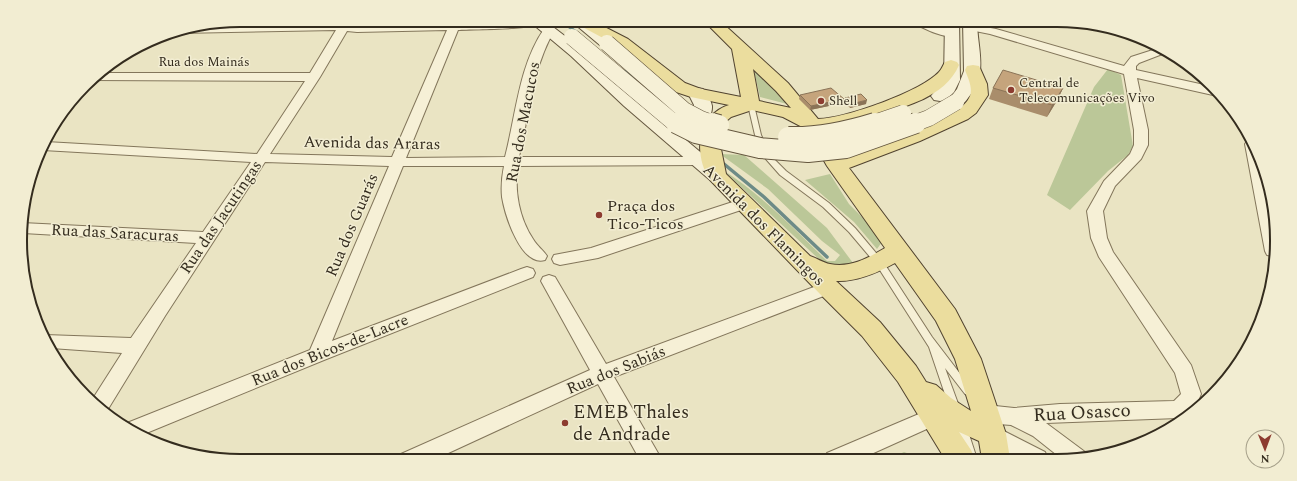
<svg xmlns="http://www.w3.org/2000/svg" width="1297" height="481" viewBox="0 0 1297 481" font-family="Spectral,serif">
  <rect width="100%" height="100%" fill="#eae4c3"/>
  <path fill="#bbc798" d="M301 20H439V21L302 22Z
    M752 62 791 105 760 97Z
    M1108 69 1121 75 1133 146 1128 155 1108 171 1070 210 1047 195 1094 87Z
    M720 154 744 155 827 228 853 263 832 268 823 263 723 170C762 195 794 229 827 261H835L840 255 822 241 768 189Z
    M830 174 849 204 869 224 882 242 877 249 854 222 805 180Z
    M904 452 924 459H925L886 460Z"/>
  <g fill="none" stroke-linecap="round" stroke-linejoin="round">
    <path stroke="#6d8b87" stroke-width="3" d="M560 20 576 32
      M625 71 654 94"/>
    <path stroke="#6d8b87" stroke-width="3.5" d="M724 164 764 197 827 257"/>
    <defs>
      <path id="service" d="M751 103 754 105 761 135 770 155 786 171 829 203 855 228 882 260 932 337 971 388 973 391 971 394 968 395 965 394 945 368 960 409 959 412 955 413 951 412 929 347 876 264 849 232 823 207 780 175 765 158 755 135 748 105Z
        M961 421 965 422 966 425 977 459H967L956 425 957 422Z"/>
      <path id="minor" d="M448 20H458L459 23 541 20 542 22C536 30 471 29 458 30L406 158 505 157C516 115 519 65 544 29L548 28 554 31C532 69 529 115 519 157H699L704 158 706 161 704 164 699 165 518 166C514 190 519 218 533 239 537 246 543 250 547 256L545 260C521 267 505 215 502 197 501 187 502 176 504 166H403L332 341 521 269 527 267 533 269 535 273 533 277 324 360 144 434 126 425 127 423 310 350 389 166 265 162 165 316 105 414 92 400 122 353 51 348 45 335 131 338 196 243 23 233 22 223 203 232 251 162 43 150 46 142 257 154 305 81 91 80 97 73H310L336 30 179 33 174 31 203 26 344 24 357 26 448 23ZM447 30 392 157 270 154 320 77 347 31 357 32Z
        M910 20H924L955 32 957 34 955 36C943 39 922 27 911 22Z
        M969 24 996 29 1124 66 1131 57 1156 49 1165 53 1139 63 1136 66V70L1209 86 1216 94 1213 95 1137 78 1148 130V145L1141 159 1115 186 1103 211 1107 238 1113 252 1191 365 1201 394C1196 406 1191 413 1178 418L1046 423 1085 452 1088 458 1086 459H1062L1033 436 1011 425 986 423 979 420 976 414 979 408 986 405 1014 408 1060 404 1174 401 1181 394 1175 373 1099 257 1091 238 1087 211 1104 181 1130 154 1134 145V130L1124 74 990 34 965 29 963 27Z
        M1251 140 1270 196 1275 220 1272 256 1267 255 1265 251 1245 144 1247 141Z
        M745 198 750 199 753 203 750 207 598 258 560 265 554 263 552 259 554 255 591 248Z
        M549 275 555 277 606 364 822 284 828 282 834 284 837 288 834 292 614 377 662 460H640L598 384 431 461H398L401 454 590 370 541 281 543 277Z
        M933 408 940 411 943 417 940 423 858 460H824L827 453Z
        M992 425 1045 452 1048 459H1019L985 440 982 434 985 428Z"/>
      <path id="secondary" d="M528 20H544L583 50 636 98 724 172 727 176 724 180 717 182 710 180 624 106 571 56Z
        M570 20H586L615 43 613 46 607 48 601 46Z
        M945 20H959L960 80 954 92 946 100 940 101 934 100 931 96 944 80Z
        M963 20H977C977 50 989 72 968 98 962 106 959 108 950 106L947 102 957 89 964 71Z
        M697 88 703 89C707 94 711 100 712 106 713 126 687 131 673 128L670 124 673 120 685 118 693 114 694 105 688 93 691 89Z"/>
      <path id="primary" d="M573 20H591L628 39 685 83 701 89 741 97 732 49 703 20H719L788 83 818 119C846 118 920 92 939 72 942 69 943 65 945 62L951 60 957 62 959 65C945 98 903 107 872 117 857 122 841 129 825 130L842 157C879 143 920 131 955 111 961 108 967 103 970 96 973 88 968 78 965 70L967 66 973 65 979 66 987 84 988 95 976 113 968 119 920 141 849 168 955 309 981 359 1006 434 1010 459H982L979 441 959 432 971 450 975 459H945L898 382 862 336 820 294 710 180C693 155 697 115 729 105L691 97 673 91 616 45 575 23ZM753 69 776 91 791 108 759 101ZM752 110 783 117 806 129 827 166 885 248C868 258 851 268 830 264 823 263 817 258 810 256L726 174 720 144 722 127 724 123 731 117ZM895 263 936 321 955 359 971 411 951 398 936 385 926 382 916 366 880 322 836 281C857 282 877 273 895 263Z"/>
    </defs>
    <use href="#service" stroke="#83765b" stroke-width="2"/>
    <use href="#minor" stroke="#83765b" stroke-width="2"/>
    <use href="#secondary" stroke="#65573f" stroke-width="2"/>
    <use href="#primary" stroke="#51432f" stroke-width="2"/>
    <use href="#service" fill="#f6f0d6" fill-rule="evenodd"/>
    <use href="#minor" fill="#f6f0d6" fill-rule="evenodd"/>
    <use href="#secondary" fill="#f6f0d6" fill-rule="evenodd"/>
    <use href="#primary" fill="#ebdd9e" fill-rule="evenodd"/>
    <defs>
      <path id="secondary-bridge-far1" d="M572 37 672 121 678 124
        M607 43 684 110 701 119 715 124
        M871 124 903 113
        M913 124 929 118 956 102"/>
      <path id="secondary-bridge" d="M676 123 696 133 760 148 808 152 846 148 916 123
        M712 123 719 125
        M788 137C818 138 846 132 875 123"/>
    </defs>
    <use href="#secondary-bridge-far1" stroke="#65573f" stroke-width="17" stroke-linecap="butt"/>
    <use href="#secondary-bridge" stroke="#65573f" stroke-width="22" stroke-linecap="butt"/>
    <use href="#secondary-bridge-far1" stroke="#f6f0d6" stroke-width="16"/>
    <use href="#secondary-bridge" stroke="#f6f0d6" stroke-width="20"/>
  </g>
  <path fill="#a98d6b" d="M993 88H1063L1058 99 1047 117 989 99Z
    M800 95 844 99 843 103 810 110 799 99Z
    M845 98 866 104 850 108 844 101Z"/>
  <path fill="#8a7357" d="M1063 88 1058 99 1047 117 1052 105Z
    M844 99 843 103 810 110 811 106Z
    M867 100 866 104 850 108 851 104Z"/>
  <path fill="#c5a47c" stroke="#8a7357" d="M1003 70 1063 88 1052 105 993 88Z
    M831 88 844 99 811 106 800 95Z
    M861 94 867 100 851 104 845 98Z"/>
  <g fill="#8d3c30" stroke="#f2edd2" stroke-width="1.5">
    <circle cx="1011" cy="90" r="4"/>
    <circle cx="821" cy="101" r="4"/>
    <circle cx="599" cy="215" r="4"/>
    <circle cx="565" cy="423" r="4"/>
  </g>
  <g text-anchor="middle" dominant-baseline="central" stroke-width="3" stroke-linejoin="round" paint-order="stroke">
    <g font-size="13" fill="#342c1e" stroke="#f2edd2">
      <text x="204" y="62">Rua dos Mainás</text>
    </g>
    <g font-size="13" fill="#342c1e" stroke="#f2edd2" text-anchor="start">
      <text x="1019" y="83">Central de<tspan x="1019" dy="15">Telecomunicações Vivo</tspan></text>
      <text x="829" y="101">Shell</text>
    </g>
    <g font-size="16" fill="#342c1e" stroke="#f2edd2">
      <text transform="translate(523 122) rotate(-79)">Rua dos Macucos</text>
      <text transform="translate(372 143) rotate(1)">Avenida das Araras</text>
      <text transform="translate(221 217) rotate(-56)">Rua das Jacutingas</text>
      <text transform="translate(352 225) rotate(-67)">Rua dos Guarás</text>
      <text transform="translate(764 225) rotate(45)">Avenida dos Flamingos</text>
      <text transform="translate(115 233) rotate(3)">Rua das Saracuras</text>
      <text transform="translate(330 350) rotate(-22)">Rua dos Bicos-de-Lacre</text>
      <text transform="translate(616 370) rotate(-22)">Rua dos Sabiás</text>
    </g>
    <g font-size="16" fill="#342c1e" stroke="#f2edd2" text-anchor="start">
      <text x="607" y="206">Praça dos<tspan x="607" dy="18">Tico-Ticos</tspan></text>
    </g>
    <g font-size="19" fill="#342c1e" stroke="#f2edd2" text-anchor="start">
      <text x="573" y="412">EMEB Thales<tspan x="573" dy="22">de Andrade</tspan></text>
    </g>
    <g font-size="19" fill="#342c1e" stroke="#f2edd2">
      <text transform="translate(1082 413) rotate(-3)">Rua Osasco</text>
    </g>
  </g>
  <path d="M0 0H1297V481H0ZM240 27H1057A213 213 0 0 1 1270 240V241A213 213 0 0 1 1057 454H240A213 213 0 0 1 27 241V240A213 213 0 0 1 240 27Z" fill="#f2edd2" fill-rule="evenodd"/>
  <path fill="none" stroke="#342c1e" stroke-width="2" d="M240 27H1057A213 213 0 0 1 1270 240V241A213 213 0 0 1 1057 454H240A213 213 0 0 1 27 241V240A213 213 0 0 1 240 27Z"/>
  <g transform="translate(1265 449) rotate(179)"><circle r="19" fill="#f2edd2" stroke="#a6a08a"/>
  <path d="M0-3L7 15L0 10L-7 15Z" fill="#8d3c30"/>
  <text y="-6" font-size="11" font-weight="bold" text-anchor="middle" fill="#342c1e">N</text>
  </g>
</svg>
